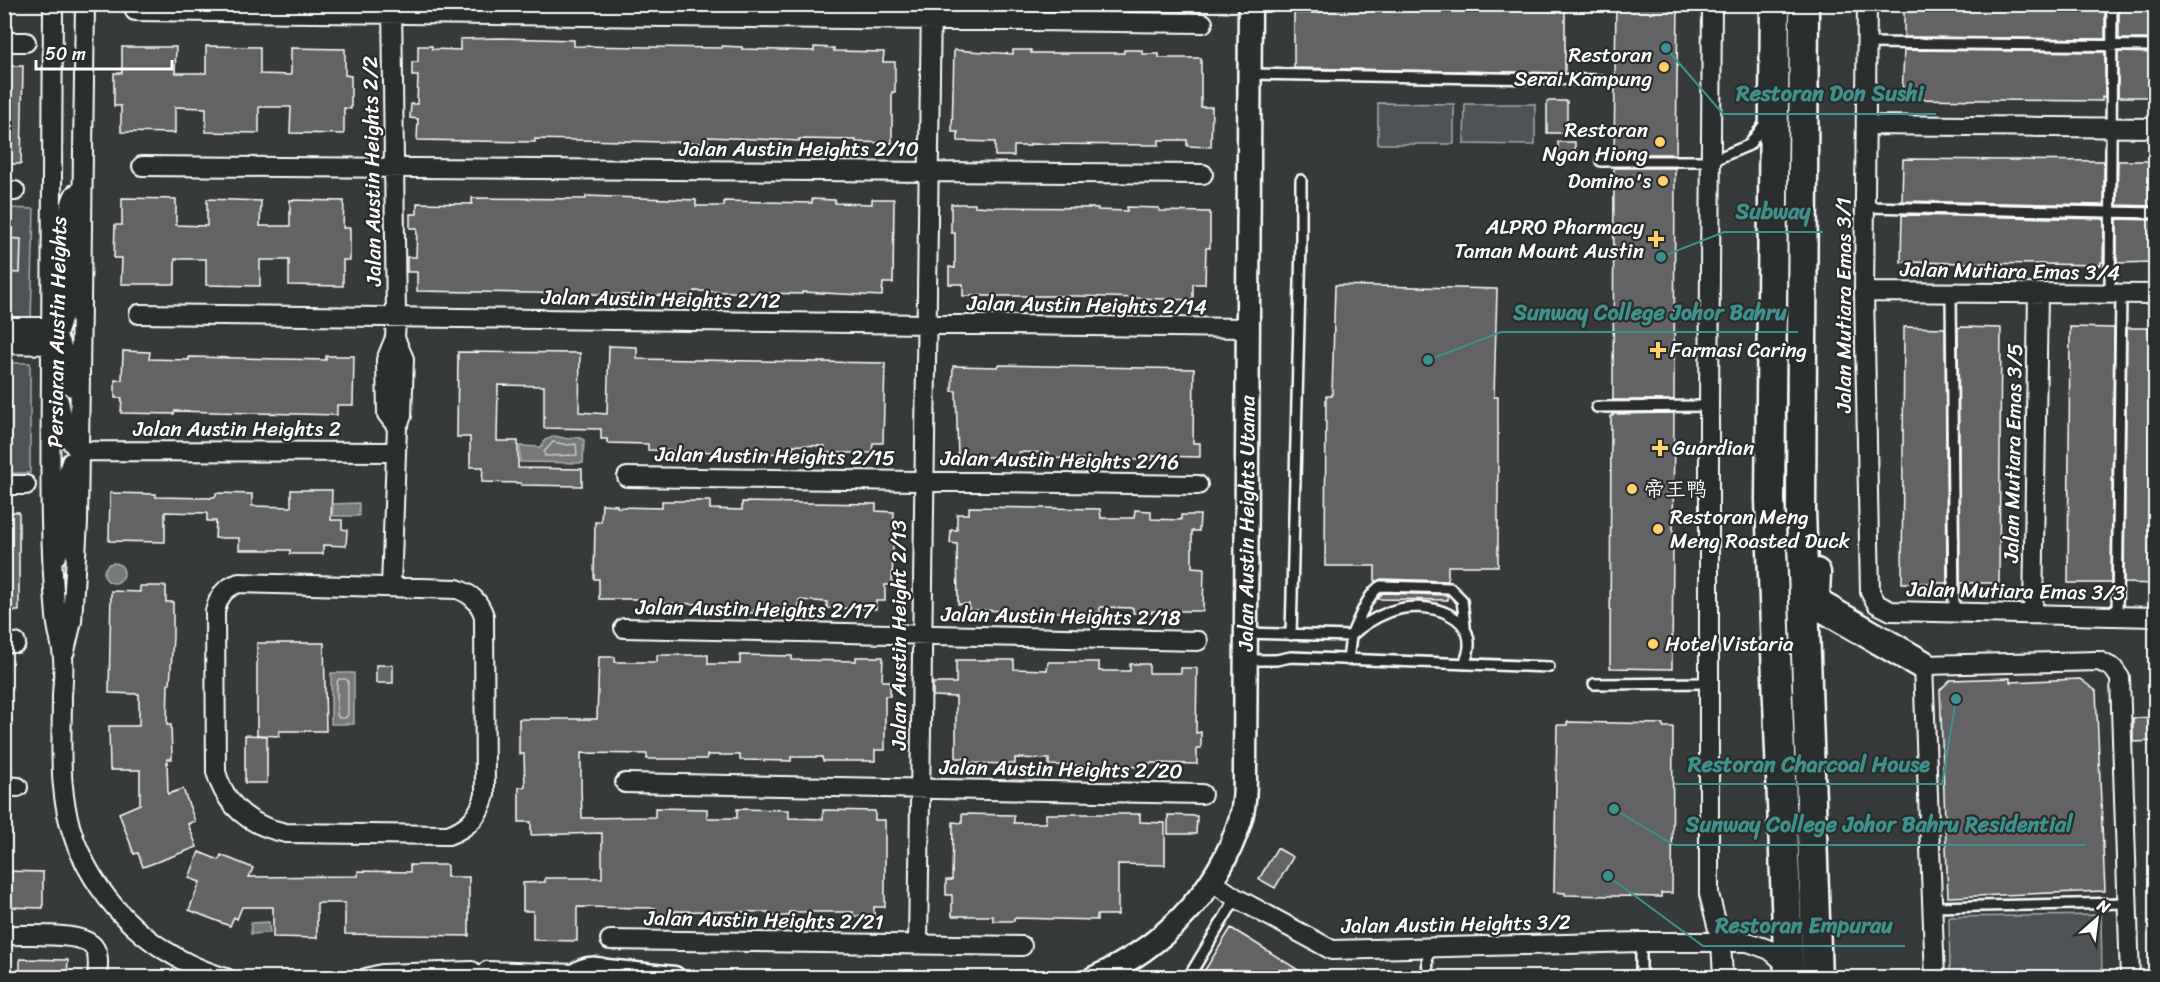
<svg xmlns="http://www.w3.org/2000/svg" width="2160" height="982" viewBox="0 0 2160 982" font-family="Sriracha,'LXGW WenKai TC',sans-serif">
  <rect width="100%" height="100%" fill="#373a3b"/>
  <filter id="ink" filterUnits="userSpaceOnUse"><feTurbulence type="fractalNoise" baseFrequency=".0167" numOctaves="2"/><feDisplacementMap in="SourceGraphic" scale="12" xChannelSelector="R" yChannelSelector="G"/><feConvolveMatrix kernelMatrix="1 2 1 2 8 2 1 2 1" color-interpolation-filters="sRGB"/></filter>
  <g filter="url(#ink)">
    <path fill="#505354" stroke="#a8a9aa" stroke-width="1.5" d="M1378 103 1454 104V144H1378Z
      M1465 104H1535V145L1464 144Z
      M5 208 34 209 31 321 5 320Z
      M5 363H30V473H5Z
      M2101 915 2102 977H1950L1949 917Z"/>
    <path fill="#767879" stroke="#adaeaf" stroke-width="1.5" d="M555 436 568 439 578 437 584 440 583 463 520 462V446L541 447 545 440Z
      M359 503V516H333V504Z
      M104 573a10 10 0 1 1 20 0a10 10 0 1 1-20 0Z
      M331 673H354V724H331Z
      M269 922 270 933 251 934V923Z"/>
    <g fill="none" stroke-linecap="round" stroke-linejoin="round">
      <path stroke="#c8c9c9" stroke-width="1.5" d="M553 442 568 445 576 444 577 455 545 456 544 452Z
        M339 679H346L348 681V715L345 718H339L337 715V682Z"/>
    </g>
    <path fill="#636465" stroke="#fff" stroke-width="1.5" d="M1319 4H1565V73L1294 68V13H1319Z
      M1616 4H1678L1676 154H1614Z
      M1904 4H2105V39L1904 37Z
      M2119 4H2156V39H2119Z
      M500 38 574 40V46L722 48V46L742 47V49L814 51V47L834 48V51L884 52 883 62H895V92H892V143L856 142V140L799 139V141L708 137V143L535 139V142L417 140 418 119 410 118 411 104H417L418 76H412V62H418V46H432V49L460 50V39Z
      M206 46 260 47V74L291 75V48L345 49V75L351 76V109L344 108V134L290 133 291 107H259V133L206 132V108L175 107V133L121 132V106H114V73H122V47H176L175 73H206Z
      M954 50 1013 54V50H1031V53H1124V50H1142V54H1159V58H1201V107H1212L1211 147 1187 146V140H1159V145L1030 144V146H1014V156H995V142L958 141V132H952Z
      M1904 50 2105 52V97H2102V101L1902 99Z
      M2118 52 2156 53V97H2118Z
      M4 66H23L21 164H4Z
      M1547 101H1567V133H1547Z
      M1558 142H1575V162H1558Z
      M1903 159 2104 161V205L1902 201Z
      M2118 161H2156V206L2117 205Z
      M1614 168H1675L1674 400H1613Z
      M586 196 696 200V206H724V201L812 203V199L835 200V203L872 204V199H894L893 283H883L882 296 802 292V294L694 291V296L417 291V272H407V257H416L417 228H410V214H417V203L472 204V198L586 199Z
      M122 198 176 199V225L207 226V199L261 201 260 226H290V200L344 201 343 228H350V260H343V286L289 285V260H260V286L206 285V259H175V284H121L122 258H114L115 225H122Z
      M951 204H975V206L992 207 1098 208V210L1127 211V207L1159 208V211L1210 212V248H1206L1205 284H1193V300L1079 296H963V284H949V267L955 268V233H951Z
      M1902 215 2104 219 2103 262H2101V265L1901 262Z
      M2117 219 2156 220V262L2117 263Z
      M4 238 21 239 20 273 4 272Z
      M1335 285 1497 289 1494 397H1498V566H1448V581L1381 579 1375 582V566H1325L1326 396H1332Z
      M1904 327 1945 328 1947 583H1902Z
      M1961 327 2001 328 1999 583H1960L1958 328Z
      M2070 327 2114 328 2111 583H2068Z
      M2127 328H2156V584L2124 583Z
      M609 346 637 347V359L885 363 883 443H873L872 453H825V446L793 445V454L648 450V444L607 443V439H601V429L544 428V386L498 385 497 441H518V468L582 469V486L521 485V483L482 482 483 467H470V437H457L458 352 580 353 579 412 607 414Z
      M123 351 150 352 149 359 189 360V357L326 360V356H354L353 405H337V415L175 411 174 414 121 413 122 398H115V380H122Z
      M998 365 1194 369 1193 443H1200V457L1153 456V460H1122L1049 458V453L1018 452V457H958L956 391H952L953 366 998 367Z
      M1674 413 1672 669 1610 668 1611 416H1613V414Z
      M291 490H332L331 520H342V529L347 530 346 546 323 545V554H290V550H239V538H215L216 521H207V513L165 512V542L109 541 110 493 156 494V497L210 498 216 496V493L252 494V506L291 507Z
      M662 501H710V509L742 510V502L876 504V511L894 512 892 585H885V601H876V609L827 608V602L799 600 798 611 754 610V613H731L708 611V604L643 603V599H599V579H594L595 522H601L602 504 617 505V507L662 508Z
      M969 507 1100 509 1101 518H1134L1135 510 1151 511V519L1181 520V515H1200L1199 531H1192V567L1204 568 1203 611H1152V613H1133V608L1100 607V613L969 610V604H958L957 544 950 543 951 530H957V514H969Z
      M4 512H19V611H4Z
      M140 586H166V602H173V637L170 684H168L167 725H171L172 759H167L168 794 183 789 195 821 188 824 197 847 143 867 138 853 134 854 119 813 140 804V770H110L109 726H139V694L109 693 111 591 140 592Z
      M1383 593 1447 595 1448 600 1377 599Z
      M257 643H324L326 731H279V736L257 735Z
      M657 655H708V664H740V655L792 656V660L856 661V657H883L882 681H890V696H885V750H875V761H823L822 757H791V761L740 760V755H707V759H647V754L581 753V787L582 818 655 817V808L707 809V818H737V809L789 810V818L823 819V810L875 811V820H885V907H874V916H853V912H789V916H768V912L675 911V915H655V908L577 907V941L533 940V911H523V883L545 882V878H602V833L531 835V822H519V787H525L524 754H519V719H597L599 657H615V662H657Z
      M956 660H1014V669L1047 670 1048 662H1099V671H1130V664H1149V673H1181V668H1197L1196 733 1201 732V748H1197V764L1149 763V767L1049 765V759L1015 758V764L965 763V758H956V697L933 696V683H956Z
      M376 665H393V683H376Z
      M2010 678V682L2080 679 2096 691 2105 891 1948 897 1940 690 1950 680Z
      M2156 717V741L2133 742V718Z
      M1567 722 1663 724V727H1673L1672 893H1661V897L1565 895V893L1554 892 1557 725H1567Z
      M245 735 267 736V783H245Z
      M962 814 1014 815V823H1046V814H1140V822L1165 823V865L1118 864V915H1097V920L1014 918V921H993V916H952V895H946V880H952L953 822 962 823Z
      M1168 815 1197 816 1196 834H1168Z
      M1277 848 1293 857 1275 888 1259 879Z
      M199 852 219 860 221 855 253 868 249 877 358 876V871L410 872V865H447V877H469V936L345 934V903H317V938L273 937V907H242L237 919 234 917 230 926 189 910 200 882 189 878Z
      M4 871 43 872V908L4 907Z
      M1231 928 1257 944 1311 978H1200Z
      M20 959 68 960 67 978H20Z"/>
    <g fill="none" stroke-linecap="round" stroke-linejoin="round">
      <defs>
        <path id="service" d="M1867 43 2156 46
          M1251 74 1601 80
          M1601 161H1711L1749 145 1766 122
          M1865 207 2156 213
          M1951 293 1954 612
          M2110 294 2112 4
          M1597 407 1709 406
          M2117 616 2121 294
          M1246 633 1351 636C1357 623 1369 591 1381 586L1450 588 1462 600 1465 626
          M1291 635 1301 243V180
          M1246 660H1276L1291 657 1549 667
          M1348 660 1351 636C1362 625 1374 618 1389 612 1426 598 1487 615 1464 664
          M1594 684 1710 683
          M1932 907 2126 903
          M1641 942V978
          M1427 947 1428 978
          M1188 978 1236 898"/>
        <path id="minor" d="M53 4C53 121 52 237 51 353 51 441 48 529 56 616 57 630 62 644 63 658 64 670 63 683 62 695 62 744 57 794 75 841 102 909 156 957 226 978
          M392 4 396 318 395 338 386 360 387 414 397 427
          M1712 4 1709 406V894L1721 941 1723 978
          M1867 4 1864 292 1870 592 1877 604 1891 611 2156 617
          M135 11 1203 23
          M4 42H26
          M1867 125 2156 128
          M142 166 1203 174
          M4 191H15
          M1864 292 2156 294
          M139 314 1248 328
          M4 327H51
          M54 331 65 354 72 387
          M56 337C68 308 70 275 70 244 70 227 66 209 75 194
          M4 344 51 345
          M59 401C64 423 62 434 79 451
          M79 451 396 452
          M627 477 1198 485
          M4 485H26
          M57 555C71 526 60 493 71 462
          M239 583 457 589C471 594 479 601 484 616L485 795C479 816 468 828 448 835L286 833C251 826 226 807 216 772L215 611C219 596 224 588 239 583Z
          M391 586 397 427 402 416 404 359 395 338
          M2033 614 2038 293
          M624 628 1198 641
          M4 642 16 643
          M65 651 72 621 78 522 85 4
          M625 783 1202 794
          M4 786 18 787
          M1211 881 1236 898 1332 950 1641 942H1748L1770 950 1788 965
          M4 935C24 936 80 931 93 946 100 954 98 967 97 978
          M610 940 1022 946
          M918 944 931 4
          M487 971 576 974
          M366 978 382 974 472 971
          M1935 978 1923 665 2099 661 2113 668 2120 678 2130 978"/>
        <g id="tertiary">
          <path d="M607 971 674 978"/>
          <path d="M572 978C586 965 603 966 617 978"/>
          <path id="s1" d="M1094 978C1161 948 1218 893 1240 821 1245 805 1245 787 1245 770L1250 4"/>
        </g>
        <path id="primary" d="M1775 4 1770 500 1789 978
          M1804 4 1801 510 1817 978
          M1816 573 1815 594 1819 605 1923 665"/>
      </defs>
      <use href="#service" stroke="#fff" stroke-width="14"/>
      <use href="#minor" stroke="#fff" stroke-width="22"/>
      <use href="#tertiary" stroke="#fff" stroke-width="27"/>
      <use href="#primary" stroke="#fff" stroke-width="33"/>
      <use href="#service" stroke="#2a2d2e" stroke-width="9"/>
      <use href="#minor" stroke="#2a2d2e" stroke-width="18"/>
      <use href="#tertiary" stroke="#2a2d2e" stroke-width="22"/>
      <use href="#primary" stroke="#2a2d2e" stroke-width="28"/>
    </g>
  </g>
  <g fill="#ffd166" stroke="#2a2d2e" stroke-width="2">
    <circle cx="1664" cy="67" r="6"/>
    <circle cx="1660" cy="142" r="6"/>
    <circle cx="1663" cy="181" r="6"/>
    <path d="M1653 230h6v6h6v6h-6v6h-6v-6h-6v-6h6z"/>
    <path d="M1655 341h6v6h6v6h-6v6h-6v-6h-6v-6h6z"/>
    <path d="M1657 439h6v6h6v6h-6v6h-6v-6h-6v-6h6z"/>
    <circle cx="1632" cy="489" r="6"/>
    <circle cx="1658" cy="529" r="6"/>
    <circle cx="1653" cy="644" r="6"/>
  </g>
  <g text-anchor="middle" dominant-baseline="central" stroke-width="4.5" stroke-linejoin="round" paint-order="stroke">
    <g font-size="21" fill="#fff" stroke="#2a2d2e" text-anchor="start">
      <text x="1652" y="55" text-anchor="end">Restoran<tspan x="1652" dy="24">Serai Kampung</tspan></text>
      <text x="1648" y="130" text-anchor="end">Restoran<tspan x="1648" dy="24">Ngan Hiong</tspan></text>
      <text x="1651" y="181" text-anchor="end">Domino's</text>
      <text x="1644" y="227" text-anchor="end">ALPRO Pharmacy<tspan x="1644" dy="24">Taman Mount Austin</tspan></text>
      <text x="1670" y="350">Farmasi Caring</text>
      <text x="1672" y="448">Guardian</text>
      <text x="1644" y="489">帝王鸭</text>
      <text x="1670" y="517">Restoran Meng<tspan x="1670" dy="24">Meng Roasted Duck</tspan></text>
      <text x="1665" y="644">Hotel Vistaria</text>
    </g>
    <g font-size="21" fill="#fff" stroke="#2a2d2e">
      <text x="799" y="149">Jalan Austin Heights 2/10</text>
      <text transform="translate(372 171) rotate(-91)">Jalan Austin Heights 2/2</text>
      <text transform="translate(2010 271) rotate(1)">Jalan Mutiara Emas 3/4</text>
      <text transform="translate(661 299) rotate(1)">Jalan Austin Heights 2/12</text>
      <text transform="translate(1087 305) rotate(1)">Jalan Austin Heights 2/14</text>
      <text transform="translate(1844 305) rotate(-90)">Jalan Mutiara Emas 3/1</text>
      <text transform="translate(57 332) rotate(-89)">Persiaran Austin Heights</text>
      <text x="237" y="429">Jalan Austin Heights 2</text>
      <text transform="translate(2013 453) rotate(-89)">Jalan Mutiara Emas 3/5</text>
      <text transform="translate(775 456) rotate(1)">Jalan Austin Heights 2/15</text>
      <text transform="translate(1060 460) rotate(1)">Jalan Austin Heights 2/16</text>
      <text stroke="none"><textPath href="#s1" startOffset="519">Jalan Austin Heights Utama</textPath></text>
      <text transform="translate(2016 591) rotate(1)">Jalan Mutiara Emas 3/3</text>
      <text transform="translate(755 609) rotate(1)">Jalan Austin Heights 2/17</text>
      <text transform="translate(1061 616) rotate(1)">Jalan Austin Heights 2/18</text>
      <text transform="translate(899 635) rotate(-90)">Jalan Austin Height 2/13</text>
      <text transform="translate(1061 769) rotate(1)">Jalan Austin Heights 2/20</text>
      <text transform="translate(764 920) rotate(1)">Jalan Austin Heights 2/21</text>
      <text transform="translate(1456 924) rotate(-1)">Jalan Austin Heights 3/2</text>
    </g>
  </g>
  <path fill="none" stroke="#3f918b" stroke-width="2" d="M1666 48L1723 114H1936M1661 257L1724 232H1823M1428 360L1501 332H1798M1956 699L1942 784H1675M1614 809L1674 845H2085M1608 876L1703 946H1905"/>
  <g fill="#3f918b" stroke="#2a2d2e" stroke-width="2">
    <circle cx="1666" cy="48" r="6"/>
    <circle cx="1661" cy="257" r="6"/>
    <circle cx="1428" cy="360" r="6"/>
    <circle cx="1956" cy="699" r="6"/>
    <circle cx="1614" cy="809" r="6"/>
    <circle cx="1608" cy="876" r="6"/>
  </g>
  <g font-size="22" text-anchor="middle" font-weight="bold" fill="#3f918b" stroke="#2a2d2e" stroke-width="4.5" stroke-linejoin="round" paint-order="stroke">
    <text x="1830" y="101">Restoran Don Sushi</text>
    <text x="1773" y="219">Subway</text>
    <text x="1650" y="320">Sunway College Johor Bahru</text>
    <text x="1809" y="772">Restoran Charcoal House</text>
    <text x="1879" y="832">Sunway College Johor Bahru Residential</text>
    <text x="1804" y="933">Restoran Empurau</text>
  </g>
  <rect width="2160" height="982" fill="none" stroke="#2a2d2e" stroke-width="24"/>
  <rect x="12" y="12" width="2136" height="958" fill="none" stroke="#fff" stroke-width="2" filter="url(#ink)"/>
  <g transform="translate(2097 919) rotate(28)" stroke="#2a2d2e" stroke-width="4.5" paint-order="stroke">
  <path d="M0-4.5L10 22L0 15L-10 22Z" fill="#ffffff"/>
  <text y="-9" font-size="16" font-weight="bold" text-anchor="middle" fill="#ffffff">N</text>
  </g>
  <path d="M36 60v9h136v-9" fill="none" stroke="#ffffff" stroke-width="3"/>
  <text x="45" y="60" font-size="18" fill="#ffffff" stroke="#2a2d2e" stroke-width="4.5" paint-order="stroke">50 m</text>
</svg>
